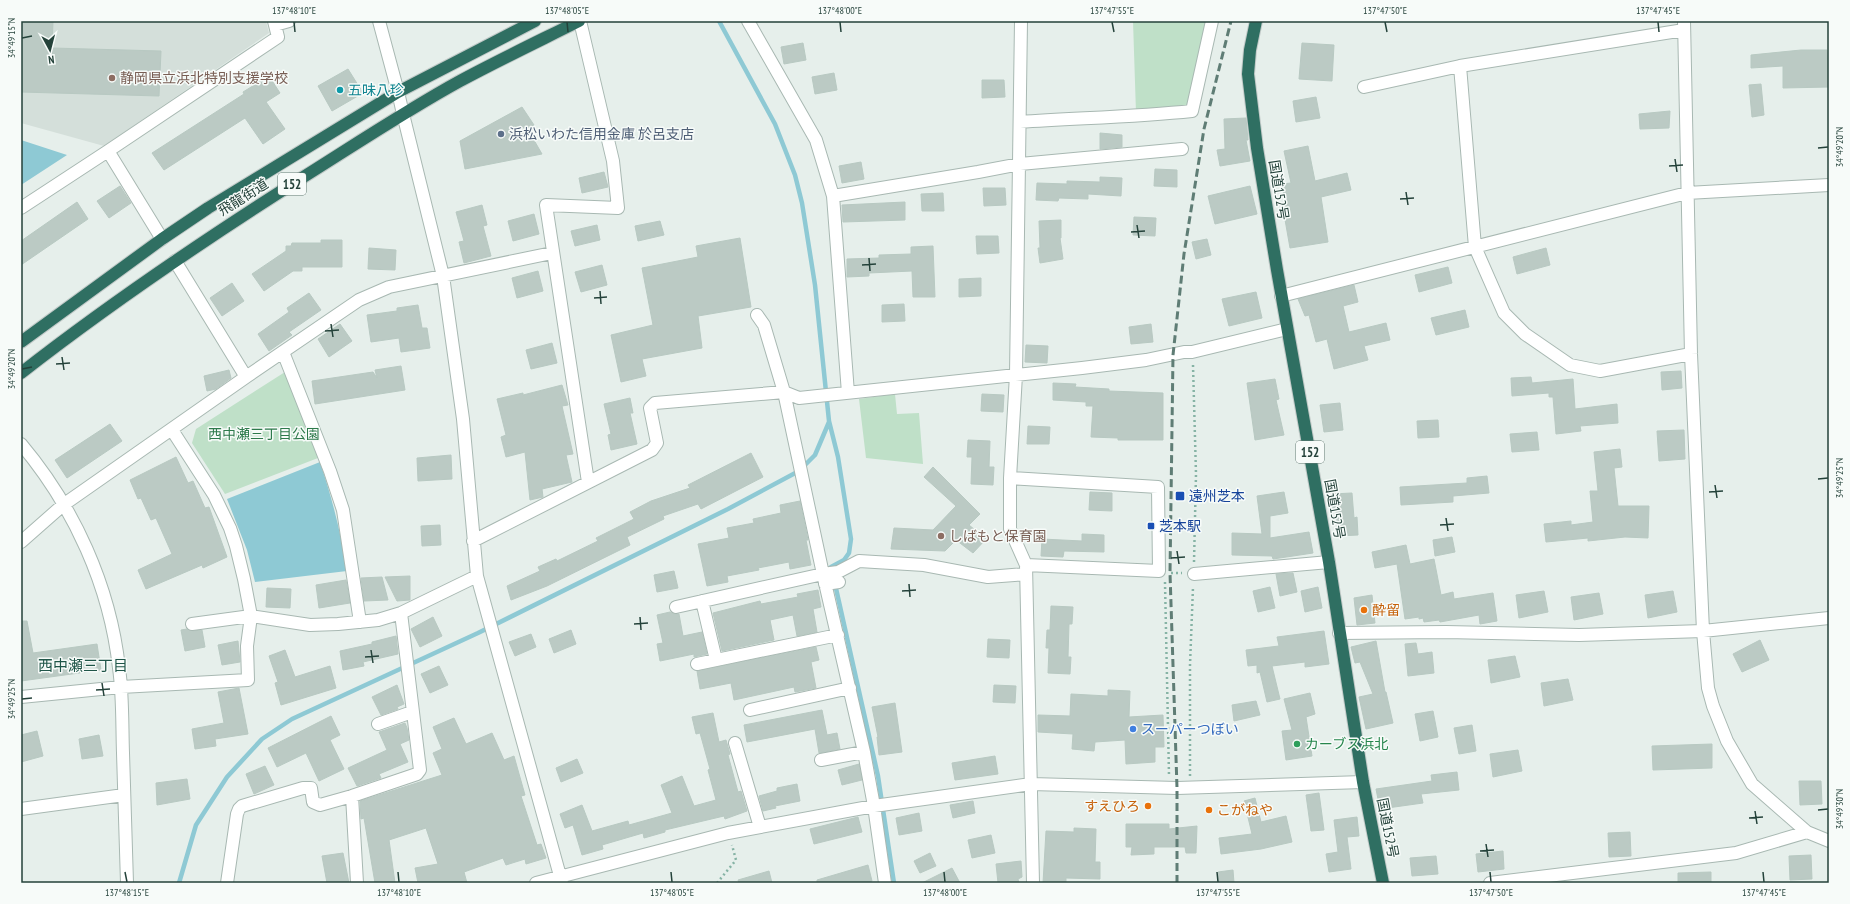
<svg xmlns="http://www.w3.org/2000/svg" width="1850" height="904" viewBox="0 0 1850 904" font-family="'PT Sans Narrow','Noto Sans JP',sans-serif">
  <rect width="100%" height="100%" fill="#e6efeb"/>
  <path fill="#d4dfda" d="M21 21H266L269 33 104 146 21 123Z"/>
  <path fill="#bfe0c8" d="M1133 21H1215L1189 109 1136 113Z
    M285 372 318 458 225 494 192 443 196 429Z
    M895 394 897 414 919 413 923 464 866 458 859 399Z"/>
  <path fill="#8ec9d4" d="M21 140 67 155 21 185Z
    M320 462C332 498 341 533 347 571L255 582 247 550 227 499Z"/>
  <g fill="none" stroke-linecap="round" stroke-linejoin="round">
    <path stroke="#8ec9d4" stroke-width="4.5" d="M719 21 775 124 795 175 802 203 815 285 829 421 838 457 851 539 849 553 844 560 831 567 832 571
      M835 584 878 776 894 883
      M179 883 196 825 227 777 262 739 292 719 478 633 728 509 799 471 815 455 829 422"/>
  </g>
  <path fill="#bbcac4" stroke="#b8c9c2" d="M21 21H53L52 48 161 51 159 96 21 92Z
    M803 43 806 60 784 64 781 47Z
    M1302 43 1334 45 1332 81 1299 79Z
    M1801 50H1827L1829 87 1783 88V66L1751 68V55Z
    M348 69 363 93 332 111 318 86Z
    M834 73 837 90 815 94 812 77Z
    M269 76 280 93 266 102 285 129 263 144 245 118 164 170 152 153 244 94 243 92Z
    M982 80H1004L1005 97 982 98Z
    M1761 84 1764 115 1752 117 1749 85Z
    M1316 97 1320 118 1296 122 1293 101Z
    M522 107 534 125 527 128 542 154 465 169 460 141Z
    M1670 111 1669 128 1640 129 1639 114Z
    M1246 118 1248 140H1246L1250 161 1220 166 1217 150 1225 149 1224 119Z
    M1100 133 1122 135V147L1100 149Z
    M1308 146 1315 181 1347 173 1351 190 1321 197 1328 242 1290 248 1284 214H1287L1282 184 1291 183 1284 151Z
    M861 162 864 179 842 183 839 166Z
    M1155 169 1177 170V187L1154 186Z
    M604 172 608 187 582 193 579 178Z
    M1100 177 1122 178 1121 196 1088 194V199L1059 198 1058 201 1036 200 1037 183 1067 184V181L1100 182Z
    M120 186 131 203 109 218 97 201Z
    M1250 186 1257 214 1215 224 1208 196Z
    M983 188H1005L1006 205 984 206Z
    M943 193 944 211H922L921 194Z
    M77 202 88 219 21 265V241Z
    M905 202V220L843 222 842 205Z
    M482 205 487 225 483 226 491 256 464 263 459 242 464 241 456 212Z
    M534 214 539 234 513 241 508 221Z
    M1134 217 1156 218 1155 236 1133 235Z
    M1061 220V238H1060L1063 259 1040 263 1038 248H1040L1039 221Z
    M660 221 664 235 638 241 635 226Z
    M597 225 600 240 575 246 571 231Z
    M976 236H998L999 253 977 254Z
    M740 238 751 307 698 316 702 348 642 359 646 376 621 382 611 335 653 325 642 268 698 257 696 246Z
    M1207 239 1211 255 1196 259 1192 242Z
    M321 240H342V267H302V271H293L264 291 252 274 286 251V246H291L292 243H321Z
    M933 246 935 297H913L912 271 869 273V276L847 277V259L879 258V255L911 254V247Z
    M369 248 396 250 395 270 368 269Z
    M1546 248 1550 265 1517 274 1513 257Z
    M602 265 607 285 581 292 575 272Z
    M1448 267 1452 283 1419 292 1415 275Z
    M538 271 543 291 517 298 512 278Z
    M981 278V296L959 297V279Z
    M232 283 244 301 222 316 210 298Z
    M1354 285 1358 302 1343 306 1349 332 1386 323 1390 340 1364 346 1368 360 1334 369 1327 339 1316 342 1309 315 1305 316 1298 299Z
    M1256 292 1262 318 1229 326 1222 299Z
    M309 293 321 310 289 332 292 335 269 351 258 334 289 312 287 308Z
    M904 304 905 321 882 322V305Z
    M418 305 422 328H427L430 348 401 352 399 338 371 342 367 315 397 311V308Z
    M1465 310 1469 327 1436 335 1431 318Z
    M340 324 352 341 329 357 318 339Z
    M1151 324 1153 342 1131 344 1129 327Z
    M552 343 557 363 531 369 526 350Z
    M1026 345 1048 346 1047 363 1025 362Z
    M401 366 405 390 315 404 312 381 373 372 377 378 375 370Z
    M229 370 231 378 216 389 207 391 204 376Z
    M1681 371 1682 388 1662 390 1661 372Z
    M1531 377 1532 383 1573 379 1575 409 1617 404 1618 423 1580 426 1581 431 1556 434 1553 397H1549V393L1512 396 1511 378Z
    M1275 379 1279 399 1276 400 1284 435 1255 440 1247 383Z
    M1053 383 1076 384 1075 387 1109 389V391L1163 393V440H1118V438L1091 437 1093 406H1086V402L1053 400Z
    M562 385 568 405 562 406 573 454 566 455 572 482 542 489 543 497 530 500 525 452 506 457 501 437 506 435 497 399 523 393V395Z
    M982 394 1004 395 1003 412 981 411Z
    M630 398 633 413H630L637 444 611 450 608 435 611 434 604 404Z
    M1340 403 1343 430 1324 432 1320 405Z
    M1438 420 1439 437 1418 438 1417 421Z
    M110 424 122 441 67 478 55 460Z
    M1028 426 1050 427 1049 444H1027Z
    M1684 430 1685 459 1659 461 1657 431Z
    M1537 432 1539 450 1512 452 1510 434Z
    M968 440 990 441 989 467H994L993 485 971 484 972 457H967Z
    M1620 449 1622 467 1614 468 1618 506H1649L1648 538 1625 537 1588 541V538L1546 542 1544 524 1571 521V525L1593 522 1590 491H1598L1594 452Z
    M751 453 763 477 701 509 698 504 663 516 664 519 627 537 630 545 547 586 511 600 507 586 540 571 538 567 556 559 557 561 598 541 596 538 634 519 630 512 651 501 690 488 688 485Z
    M451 455 452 479 418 481 417 458Z
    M176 457 188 483 193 481 205 508 209 507 227 557 203 568 202 565 146 589 138 570 172 554 156 518 151 520 141 498 138 499 130 480Z
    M933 467 980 514 969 525 986 539 973 553 956 540 945 551 891 549 894 528 933 530 956 506 924 477Z
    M1487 476 1489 493 1453 496V502L1401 505 1400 487 1467 483V478Z
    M1090 492 1112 493V511L1089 510Z
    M1284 492 1288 513 1270 516V538L1309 532 1313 553 1273 559 1272 556 1232 555V533L1262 534 1257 496Z
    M1352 493 1354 518 1357 517 1358 535 1338 536 1336 511H1333L1332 494Z
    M800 501 808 540H806L811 565 790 569 789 562 758 568 759 570 727 576 728 582 707 586 698 544 729 538 727 528 754 523 753 519 781 513 780 505Z
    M440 525 441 545 422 546 421 526Z
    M1082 534 1104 535V552L1064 551 1063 557 1041 556 1042 539 1082 541Z
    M1452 537 1455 552 1435 556 1433 540Z
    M1406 545 1410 564 1434 559 1441 595 1453 592 1454 599 1493 593 1497 621 1480 624 1479 615 1440 622 1439 620 1424 622 1423 618 1419 619V617L1405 619 1397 564 1375 568 1372 552Z
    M674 571 678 588 657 592 654 575Z
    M1293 573 1297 592 1280 596 1276 574Z
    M410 576V600L397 601 385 577Z
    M382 577 388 600 364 601 361 578Z
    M346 580 350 603 319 608 316 585Z
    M1270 587 1275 608 1258 612 1253 591Z
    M1318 587 1322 608 1305 612 1301 591Z
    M267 588 291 589 290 608 266 607Z
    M818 590 821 607 813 609 817 632 797 636 793 615 770 620 774 640 722 651 713 613 760 601 761 604 798 597 797 594Z
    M1544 591 1548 612 1519 618 1516 595Z
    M1673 591 1677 612 1648 618 1645 595Z
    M1599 593 1603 614 1574 620 1571 597Z
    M1372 595 1375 623 1357 625 1354 598Z
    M1051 606 1073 607 1072 624H1069L1068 657H1071L1070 674 1048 673 1049 648H1046L1047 630H1050Z
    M670 612 674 614H679L683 636 702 632 707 654 694 657V654L660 661 657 644 663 643 657 615Z
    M433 617 442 636 420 647 411 629Z
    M21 621H27L33 653 97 644 101 670 21 681Z
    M187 629 193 631 202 630 205 647 185 651 181 630Z
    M571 630 576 644 554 653 549 639Z
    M1324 631 1329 664 1305 667V662L1272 666 1280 699 1267 702 1260 672 1257 673V665L1248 666 1246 650 1279 646 1277 637Z
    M531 634 536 647 515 656 509 642Z
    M396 636 398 654 363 662 364 666 343 670 340 651 372 644V642Z
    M988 639 1010 640 1009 658 987 657Z
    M1760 640 1769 660 1742 672 1733 654Z
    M238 641 240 662 222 665 218 645Z
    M1376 641 1385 692H1386L1393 723 1366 729 1359 697 1373 694 1360 662 1355 663 1351 647Z
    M1416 643 1418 654 1432 652 1434 673 1408 676 1405 644Z
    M816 647 819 660 811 662 816 688 795 692 794 687 734 700 731 683 700 689 697 671Z
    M285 650 295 677 330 666 336 688 281 705 275 683 278 682 269 656Z
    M1515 656 1520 677 1491 683 1488 660Z
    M439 666 448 685 430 693 421 674Z
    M1568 679 1573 700 1544 706 1541 683Z
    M397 685 404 704 397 707 398 709 381 715 372 697Z
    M994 685 1016 686 1015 703 993 702Z
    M239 688 248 734 215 739 216 746 195 749 192 729 224 723 218 692Z
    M1108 690 1130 691 1129 717 1163 715 1164 747H1155V762L1126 764 1125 740 1095 742 1094 751 1072 749 1073 734 1038 732V715L1070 716 1071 694 1108 696Z
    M1310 693 1315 714 1306 717 1312 756 1286 760 1282 731 1292 730 1284 699Z
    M1256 701 1260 715 1234 721 1232 705Z
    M895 703 902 752 879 755 877 737H878L872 707Z
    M822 710 827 735 837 733 840 749 819 753 815 729 747 742 744 725Z
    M1433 711 1438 737 1420 741 1415 714Z
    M713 713 719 742 726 740 730 754 728 755 738 792 741 791 747 811 725 819 724 816 665 830V832L644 838 643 833 602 845 603 849 582 855 573 825 565 828 560 814 582 805 592 831 628 821 629 825 672 813 661 785 682 776 694 806 716 800 708 770 710 769 700 733 696 734 692 717Z
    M331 716 340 735 330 740 344 769 319 781 306 753 277 767 268 748Z
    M454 718 466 744 492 733 504 760 514 756 525 795 521 796 537 845 541 844 546 858 526 864 525 859 506 865 503 858 464 872 467 883H418L415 868 438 864 426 828 389 840 395 883H375L364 818 361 819 360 801 442 775 433 753 442 749 433 727Z
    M405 723 407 728 409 740 400 744 408 762 379 774 381 778 357 786 348 768 387 750 379 732Z
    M1472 725 1476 751 1459 754 1454 728Z
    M37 731 43 756 21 762V735Z
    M99 735 103 756 82 759 79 739Z
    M1712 744V768L1653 770 1652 746Z
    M1518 750 1522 771 1493 777 1490 754Z
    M995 756 998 774 955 780 952 763Z
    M577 759 583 773 561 782 556 768Z
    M859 764 862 780 842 785 838 770Z
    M265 766 274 785 254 794 246 774Z
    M1457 772 1459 790 1421 794 1423 803 1380 809 1376 789 1432 781 1431 775Z
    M187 779 190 799 157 805 156 783Z
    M1799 781H1821L1822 804 1800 805Z
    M797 784 800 801 775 806 776 808 763 811 759 796 777 791V788Z
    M1319 793 1324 830 1311 831 1306 795Z
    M1255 798 1261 822 1286 816 1292 842 1261 849 1221 854 1219 838 1252 834 1244 801Z
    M973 801 975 813 953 818 950 805Z
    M919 813 922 831 899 835 896 818Z
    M858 817 862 832 814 844 810 829Z
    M1357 817 1359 836 1347 837 1351 869 1329 872 1326 854 1338 852 1334 820Z
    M1126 824H1169V829L1197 826 1196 853H1186L1185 847H1154V854L1131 855 1132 847H1126Z
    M1074 828 1096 829 1095 862H1100V879L1066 878V883H1043L1046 831 1074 832Z
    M1630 832 1631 856 1609 857 1608 833Z
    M991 835 995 853 972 858 968 840Z
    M1503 851 1504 869 1478 872 1476 854Z
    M343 853 349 883H327L322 856Z
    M930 853 936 866 920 873 914 861Z
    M1811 855 1812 879 1790 880 1789 856Z
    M1436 856 1438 874 1412 876 1410 858Z
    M1021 861 1022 877 1018 879 1019 883H998L996 864Z
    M868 865 872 881 865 883H817V880Z
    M952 868 960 883H922Z
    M1233 870 1234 883H1219L1218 872Z
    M769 871 772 883H739L738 880Z
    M1711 872V883H1678V873Z"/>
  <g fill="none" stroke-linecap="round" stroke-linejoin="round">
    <defs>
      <path id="minor" d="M379 21 398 92 403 114 443 276 463 419 477 576 562 883
        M580 21 613 161 618 208 546 205 588 482
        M748 21 816 140 833 196 848 393
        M1021 21 1016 375 1010 478V529L1026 565 1033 883
        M1684 21 1691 354 1703 631 1708 688 1713 706 1727 741 1752 784 1807 832 1829 841
        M275 25 289 21
        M1684 30 1460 66 1475 247 1504 313 1525 334 1570 365 1600 371 1691 354
        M1364 87 1460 66
        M1020 122C1077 118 1135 117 1192 111L1212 21
        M108 151 162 239
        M833 196 978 172 1020 164 1182 149
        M21 208 108 151 278 37 274 21
        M1281 296 1687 193 1829 185
        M757 315 764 325 784 392 823 574 864 752 874 806 885 883
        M283 352 330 471 343 510 360 622
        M246 377 359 300 389 287 552 253
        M21 444C74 507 110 586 119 668 123 696 122 725 123 753 124 796 126 840 127 883
        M1010 478 1158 487 1159 571 1026 565
        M473 541 652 450 657 443 650 408 655 403 784 392 799 398 1082 368 1146 360 1184 352H1192L1287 329
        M21 542 63 505 246 377 175 261
        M1194 574 1329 562
        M825 584 839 582
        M702 601 716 660
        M676 607 823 574 838 572 859 561 924 565 988 577 1026 574
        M192 624 251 616 310 625 338 624 378 620 401 613 477 576
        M1339 633 1446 632 1579 635 1703 631 1829 618
        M697 664 838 635
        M21 697 121 687 248 680 247 646 251 616 244 579 236 546 230 528 214 495 172 430
        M750 710 850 688
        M378 724 412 712
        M735 743 760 827
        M821 760 864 752
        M352 796 357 883
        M21 809 124 795
        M227 883 237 814 239 809 242 806 303 788H311L313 802 320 805 352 796 417 774 420 770 401 613
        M536 883 728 833 874 806 1031 784 1177 788 1363 782
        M1490 883 1736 853 1807 832"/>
      <path id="highway" d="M1256 21 1250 50 1248 74 1257 148 1277 270 1329 562 1363 782 1383 883
        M21 342 162 239 208 208 398 92 535 21
        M21 373C112 302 207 238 305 176 356 144 407 110 460 81 499 60 539 41 579 21"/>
    </defs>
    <use href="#minor" stroke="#a8b8b2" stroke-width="14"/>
    <use href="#highway" stroke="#c2cac8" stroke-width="14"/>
    <path stroke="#86b3a5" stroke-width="2.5" stroke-dasharray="2 3" stroke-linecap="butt" d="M1193 365 1196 474 1194 562
      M1171 573H1182
      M1165 582 1169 775
      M1190 776V665L1193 587
      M717 883 736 860 732 845"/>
    <use href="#minor" stroke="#fff" stroke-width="12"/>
    <use href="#highway" stroke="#2f6f62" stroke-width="12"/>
    <path stroke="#5f7d75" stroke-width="3" stroke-dasharray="8 4" stroke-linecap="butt" d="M1177 883V788L1170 573 1173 355 1184 254 1204 129 1231 21"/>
  </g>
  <path fill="none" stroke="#24423a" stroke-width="1.5" d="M294 22 295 32M567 22 568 32M840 22 841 32M1112 22 1114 32M1385 22 1387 32M1658 22 1659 32M22 38 32 36M1818 148 1828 147M1675 159 1677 172M1669 166 1683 165M1406 192 1408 205M1400 199 1414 198M1137 225 1139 238M1131 232 1145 231M869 258 870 271M862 265 876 264M600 291 601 304M594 298 607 297M331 324 333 337M325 331 339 330M62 357 64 370M56 364 70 363M22 369 32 367M1818 479 1828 478M1715 485 1717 498M1709 492 1723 491M1446 518 1448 531M1440 525 1454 524M1177 551 1179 564M1171 558 1185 557M909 584 910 597M902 591 916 590M640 617 641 630M634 624 648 623M371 650 373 663M365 657 379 656M102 683 104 696M96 690 110 689M22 699 32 698M1818 810 1828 809M1755 811 1757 824M1749 818 1763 817M1486 844 1488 857M1480 851 1494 850M125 872 127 882M398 872 399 882M671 872 672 882M944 872 945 882M1217 872 1218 882M1490 872 1491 882M1763 872 1764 882"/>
  <g fill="#8d6e63" stroke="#f7fbf9" stroke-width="1.5">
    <circle cx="112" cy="78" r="4"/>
    <circle cx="941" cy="536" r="4"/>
  </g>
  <circle fill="#0f9aa8" stroke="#f7fbf9" stroke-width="1.5" cx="340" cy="90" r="4"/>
  <circle fill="#5c6f8a" stroke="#f7fbf9" stroke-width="1.5" cx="501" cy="134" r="4"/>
  <g fill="#1a4fb4" stroke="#f7fbf9" stroke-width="1.5">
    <rect x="1175" y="491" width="10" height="10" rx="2"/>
    <rect x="1147" y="522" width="8" height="8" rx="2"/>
  </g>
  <g fill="#e8710a" stroke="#f7fbf9" stroke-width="1.5">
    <circle cx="1364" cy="610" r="4"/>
    <circle cx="1148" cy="806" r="4"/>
    <circle cx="1209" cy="810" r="4"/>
  </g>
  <circle fill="#3f7fe0" stroke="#f7fbf9" stroke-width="1.5" cx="1133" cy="729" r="4"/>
  <circle fill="#2e9e5b" stroke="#f7fbf9" stroke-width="1.5" cx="1297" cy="744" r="4"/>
  <g text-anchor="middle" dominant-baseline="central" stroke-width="3" stroke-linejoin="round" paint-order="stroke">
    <g fill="#f7fbf9" stroke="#637a73" stroke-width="1">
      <rect x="278" y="173" width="28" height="22" rx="3"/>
      <rect x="1296" y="441" width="28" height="22" rx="3"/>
    </g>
    <g font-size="13" font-weight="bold" fill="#24423a">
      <text x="292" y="184">152</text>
      <text x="1310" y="452">152</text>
    </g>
    <g font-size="14" fill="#785e54" stroke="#f7fbf9" text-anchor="start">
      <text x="120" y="78">静岡県立浜北特別支援学校</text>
      <text x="949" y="536">しばもと保育園</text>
    </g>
    <g font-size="14" fill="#0d838f" stroke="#f7fbf9" text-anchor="start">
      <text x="348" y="90">五味八珍</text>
    </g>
    <g font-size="14" fill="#4e5e75" stroke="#f7fbf9" text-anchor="start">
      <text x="509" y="134">浜松いわた信用金庫 於呂支店</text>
    </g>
    <g font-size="14" fill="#24423a" stroke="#f7fbf9">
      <text transform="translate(1279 190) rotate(81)">国道152号</text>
      <text transform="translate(243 197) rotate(-32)">飛龍街道</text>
      <text transform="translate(1335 509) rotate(80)">国道152号</text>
      <text transform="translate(1388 828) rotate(79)">国道152号</text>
    </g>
    <g font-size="14" fill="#2d7a4b" stroke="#f7fbf9">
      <text x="264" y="434">西中瀬三丁目公園</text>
    </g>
    <g font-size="14" fill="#164399" stroke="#f7fbf9" text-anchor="start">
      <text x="1189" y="496">遠州芝本</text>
      <text x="1159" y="526">芝本駅</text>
    </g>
    <g font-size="14" fill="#c56008" stroke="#f7fbf9" text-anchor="start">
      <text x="1372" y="610">酔留</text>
      <text x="1140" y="806" text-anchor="end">すえひろ</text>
      <text x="1217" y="810">こがねや</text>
    </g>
    <g font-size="14" fill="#366cbe" stroke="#f7fbf9" text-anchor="start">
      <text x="1141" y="729">スーパーつぼい</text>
    </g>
    <g font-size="14" fill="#27864d" stroke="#f7fbf9" text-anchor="start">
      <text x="1305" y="744">カーブス浜北</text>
    </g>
    <g font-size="15" fill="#1f5548" stroke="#f7fbf9">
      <text x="83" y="665">西中瀬三丁目</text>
    </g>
  </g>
  <rect width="1850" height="904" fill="none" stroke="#f7fbf9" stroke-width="44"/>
  <g transform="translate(50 50) rotate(173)" stroke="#f7fbf9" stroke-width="3" paint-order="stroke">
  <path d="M0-3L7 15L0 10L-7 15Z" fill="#24423a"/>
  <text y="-6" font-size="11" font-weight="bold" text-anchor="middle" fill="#24423a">N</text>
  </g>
  <rect x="22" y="22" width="1806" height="860" fill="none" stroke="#24423a" stroke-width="1.5"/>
  <g font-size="10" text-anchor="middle" fill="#24423a">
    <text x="294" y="14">137°48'10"E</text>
    <text x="567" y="14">137°48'05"E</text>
    <text x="840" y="14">137°48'00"E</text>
    <text x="1112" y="14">137°47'55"E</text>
    <text x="1385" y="14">137°47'50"E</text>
    <text x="1658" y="14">137°47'45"E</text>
    <text transform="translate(11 38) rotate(-90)" y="4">34°49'15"N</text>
    <text transform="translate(1839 147) rotate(-90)" y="4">34°49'20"N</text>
    <text transform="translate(11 369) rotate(-90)" y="4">34°49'20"N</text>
    <text transform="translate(1839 478) rotate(-90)" y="4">34°49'25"N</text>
    <text transform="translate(11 699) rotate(-90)" y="4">34°49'25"N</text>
    <text transform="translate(1839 809) rotate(-90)" y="4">34°49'30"N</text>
    <text x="127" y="896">137°48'15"E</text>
    <text x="399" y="896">137°48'10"E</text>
    <text x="672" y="896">137°48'05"E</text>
    <text x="945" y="896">137°48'00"E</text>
    <text x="1218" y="896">137°47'55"E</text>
    <text x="1491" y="896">137°47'50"E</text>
    <text x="1764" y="896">137°47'45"E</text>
  </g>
</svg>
